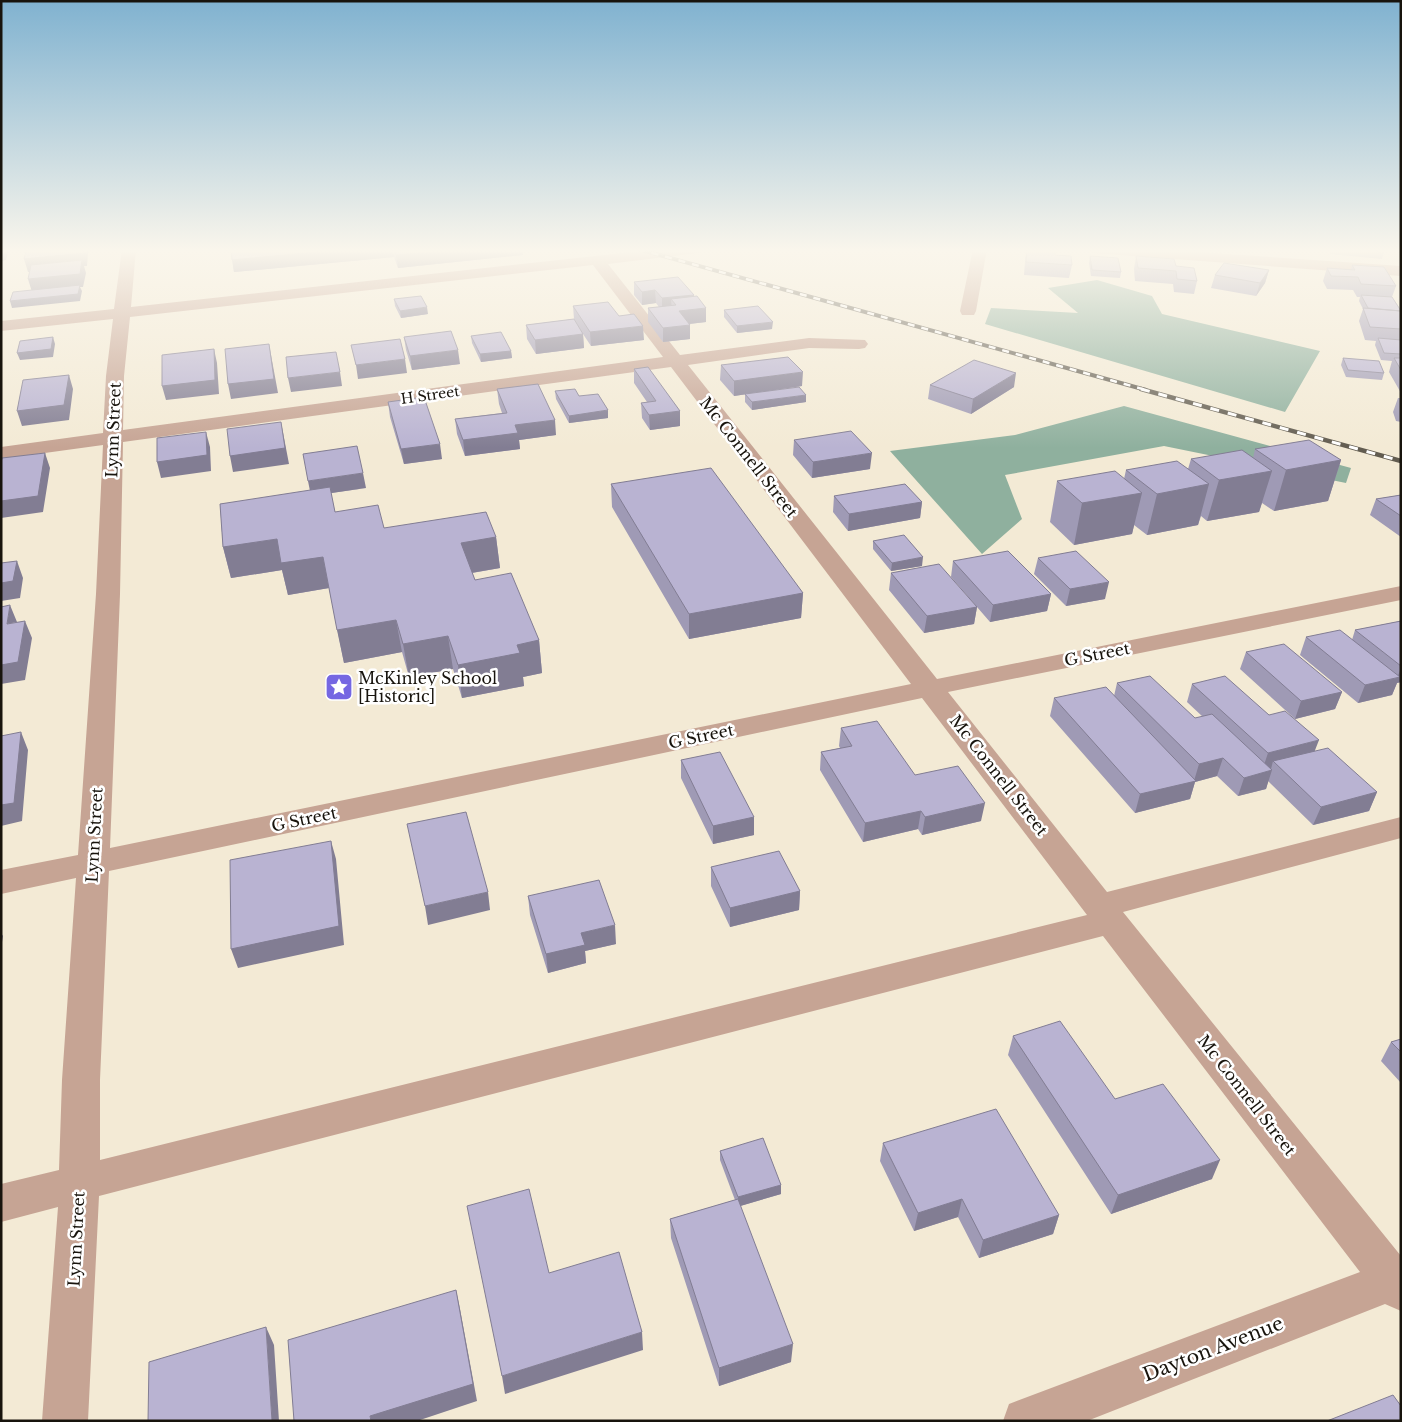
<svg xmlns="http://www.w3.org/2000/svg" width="1402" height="1422" viewBox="0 0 1402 1422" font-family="'Libre Baskerville',serif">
  <rect width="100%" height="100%" fill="#f3ead5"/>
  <path fill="#8fb09e" d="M1097 280 1152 296 1162 314 1320 351 1285 412 985 324 991 308 1078 313 1048 288Z
    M1124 406 1351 468 1346 483 1164 446 1005 475 1022 519 982 554 890 451 1015 435Z"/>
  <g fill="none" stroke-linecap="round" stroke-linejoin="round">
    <path fill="#c6a494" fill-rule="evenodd" d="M122 249H136L131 307 659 249H705L698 253 608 264 680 355 809 338 865 340 868 344 865 348 859 349 809 348 688 365 937 679 1401 586V600L948 692 1107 892 1401 817V838L1123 912 1401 1256V1311L1385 1304 1087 1421H1003L1009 1404 1360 1272 1103 936 99 1196 88 1421H42L58 1207 1 1222V1184L59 1170 62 1080 76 878 1 894V870L78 855 96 594 103 445 1 459V447L103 433 106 376 113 319 1 331V321L114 309ZM593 265 663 357 123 430 124 376 130 317ZM671 367 911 684 110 848 120 594 123 442ZM922 698 1087 915 100 1160V1080L109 871Z
      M973 249H987L976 311 974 315H962L960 311Z
      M1086 249H1154L1401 266V276L1093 253Z"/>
    <defs>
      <path id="rail-far1" d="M638 249 1146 390"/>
      <path id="rail" d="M1141 389 1401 461"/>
    </defs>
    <use href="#rail-far1" stroke="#625c50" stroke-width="4"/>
    <use href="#rail" stroke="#625c50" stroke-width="4.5"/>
    <use href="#rail-far1" stroke="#fff" stroke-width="2.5" stroke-dasharray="7" stroke-linecap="butt"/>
    <use href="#rail" stroke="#fff" stroke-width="3" stroke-dasharray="9" stroke-linecap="butt"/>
  </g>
  <path fill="#9f9ab5" d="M231 249H522L523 255 398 268 394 257 234 272Z
    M1026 249H1055V255L1072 265 1069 278 1024 275Z
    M1329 249H1383L1384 252 1382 259 1330 254Z
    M1090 256 1121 272 1120 278 1091 276 1089 263Z
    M1136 256 1176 266 1197 281 1194 294 1174 292 1173 284 1135 281 1134 269Z
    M1352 265 1396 286 1392 297 1401 310V393L1389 372 1392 361 1381 360 1375 345 1376 341 1365 340 1359 321 1363 309 1359 301 1360 297H1357L1353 290 1327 289 1323 281 1327 268 1351 270Z
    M1269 270 1265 283 1256 296 1211 288 1215 275Z
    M634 282 694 297 706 322 689 324 690 339 663 342 648 322V308L659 307 656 303 642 305 634 295Z
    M394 299 428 314 401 318 395 306Z
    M573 306 619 316 644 340 591 346 583 334 584 348 536 354 527 339 526 325 574 319Z
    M724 310 772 329 737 333 724 317Z
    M471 336 511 351 512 358 481 362 472 343Z
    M404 337 460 364 412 370 406 350Z
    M1343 358 1384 373 1382 380 1346 377 1341 365Z
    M721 365 802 386 734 396 720 380Z
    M634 369 680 411V426L650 430 642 418 641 403 647 402 634 383Z
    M930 385 1014 387 971 414 928 399Z
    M497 389 556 435 519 440 520 449 465 456 457 434 455 419 502 413 499 404Z
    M555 391 579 396 608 418 569 423 556 399Z
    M745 394 806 402 752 410 745 402Z
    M1398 398H1401V422L1396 421 1393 412Z
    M388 402 442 459 404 464 390 417Z
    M794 440 870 469 812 478 793 455Z
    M1255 449 1341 460 1328 501 1274 511 1262 503 1259 512 1207 521 1201 516 1198 525 1147 535 1134 525 1132 534 1074 545 1050 522 1057 481 1124 479 1126 470 1188 469 1191 459 1253 458Z
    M611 484 803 593 801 618 689 639 612 507Z
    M366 488 331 493 335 512 384 528 496 537 500 568 472 573 475 580 539 640 542 673 523 677 524 686 462 698 453 669 409 677 402 652 344 663 329 588 288 595 282 570 231 578 223 547 220 504Z
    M1401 495V537L1370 515 1376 499Z
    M834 496 922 502 920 518 848 531 833 512Z
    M873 541 922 566 891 571 873 549Z
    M1038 558 1105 599 1066 606 1034 574Z
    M953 561 1051 594 1047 611 990 622 951 577Z
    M891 573 977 607 974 624 924 633 889 590Z
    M1401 621V682L1397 683 1392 695 1358 703 1300 655 1306 637 1352 640 1355 630Z
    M1246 652 1342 692 1335 709 1295 719 1240 669Z
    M1117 683 1195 718 1203 717 1187 702 1192 684 1269 715 1315 751 1377 792 1369 811 1313 825 1268 781 1266 789 1238 796 1217 776 1195 782 1190 799 1135 813 1050 716 1054 698 1114 696Z
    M841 728 915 775 981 821 922 835 918 829 863 842 820 770 821 752 840 748 839 746Z
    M681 760 754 817V835L713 844 681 778Z
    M711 867 800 891 799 910 730 927 711 886Z
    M528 896 616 944 585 951 586 963 548 973 530 915Z
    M1013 1036 1115 1099 1212 1179 1111 1214 1008 1055Z
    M1401 1039V1083L1381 1061 1391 1042Z
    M883 1143 1059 1215 1053 1234 979 1258 958 1217 914 1231 880 1161Z
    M720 1151 781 1185V1194L740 1206 791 1362 719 1386 671 1238 670 1219 735 1200 720 1160Z"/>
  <path fill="#827d93" d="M5 249H9L6 260 1 261V254Z
    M28 249H88V254L87 266H84L86 273 83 287H80L82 291 80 301 12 308 10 301 32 292 28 279 81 266 28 272 24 259 30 256Z
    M344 249H393L394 257 234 272 232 260Z
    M460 249H522L523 255 398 268 396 255Z
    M1269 270 1265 283 1256 296 1260 283Z
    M655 290 656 303 642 305V292Z
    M694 295V308L676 305 671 299 672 311 662 312V298Z
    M427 307 428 314 401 318 400 311Z
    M706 308V322L680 325 679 311Z
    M773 322 772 329 737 333V326Z
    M690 325V339L663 342V328Z
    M643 326 644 340 591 346 590 332Z
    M583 334 584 348 536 354 535 340Z
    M53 337 55 344 53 357 20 360 17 353Z
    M269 344 278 393 231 399 228 384Z
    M214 349 217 363 219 394 166 400 162 386Z
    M458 350 460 364 412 370 410 356Z
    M511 351 512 358 481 362 480 354Z
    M405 359 407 373 358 379 356 365Z
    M340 372 342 386 291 392 288 378Z
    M803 372 802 386 734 396V381Z
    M1016 373 1014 387 971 414 973 399Z
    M69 375 73 389 69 420 22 426 17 411Z
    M806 395V402L752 410V402Z
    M608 410V418L569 423V416Z
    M680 411V426L650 430 649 415Z
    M555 420 556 435 519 440 520 449 465 456 463 440 515 425Z
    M281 422 289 464 233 472 230 456Z
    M206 432 210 447 211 471 161 478 157 462Z
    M440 444 442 459 404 464 401 449Z
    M45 453 50 468 43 512 1 518V501Z
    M872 453 870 469 812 478 813 462Z
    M1341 460 1328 501 1274 511 1286 470Z
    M1272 471 1259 512 1207 521 1219 480Z
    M363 473 366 488 311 496 308 481Z
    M1209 484 1198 525 1147 535 1157 494Z
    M1142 493 1132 534 1074 545 1082 503Z
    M922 502 920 518 848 531 849 514Z
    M496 537 500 568 465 574 461 543Z
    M277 539 323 557 329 588 288 595 282 570 231 578 223 547Z
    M923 557 922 566 891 571 892 563Z
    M17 561 23 578 20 598 1 601V583Z
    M1109 582 1105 599 1066 606 1070 589Z
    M803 593 801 618 689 639V614Z
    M1051 594 1047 611 990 622 993 605Z
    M10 605 17 622 7 624Z
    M977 607 974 624 924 633 927 616Z
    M396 620 402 652 344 663 337 630Z
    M25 621 32 638 25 680 1 684V665Z
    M448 636 453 669 409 677 403 644Z
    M539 640 542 673 523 677 524 686 462 698 458 665 517 645Z
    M1401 668V682L1397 683 1392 695 1358 703 1365 685 1397 678Z
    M1342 692 1335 709 1295 719 1301 701Z
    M21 732 28 750 22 821 1 826V805Z
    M1319 740 1312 758 1273 761 1271 769 1262 771 1268 753Z
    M1223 758 1217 776 1195 782 1190 799 1135 813 1140 794 1194 781 1199 764Z
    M1272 770 1266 789 1238 796 1244 778Z
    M1377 792 1369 811 1313 825 1321 807Z
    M985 803 981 821 922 835 925 817Z
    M921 811 918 829 863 842 865 823Z
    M754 817V835L713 844V826Z
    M331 841 336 859 344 945 238 968 231 949Z
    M800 891 799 910 730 927V908Z
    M488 892 490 910 428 925 425 906Z
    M615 925 616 944 585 951 586 963 548 973 546 954 581 933Z
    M1 933 3 936 1 948Z
    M1220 1160 1212 1179 1111 1214 1118 1195Z
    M781 1185V1194L737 1207 738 1197Z
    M962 1199 958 1217 914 1231 918 1213Z
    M1059 1215 1053 1234 979 1258 983 1240Z
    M456 1290 460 1309 477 1401 417 1421H371L370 1416Z
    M266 1327 274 1345 279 1421H272Z
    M642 1332 643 1350 505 1394 502 1376Z
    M793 1344 791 1362 719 1386V1368Z"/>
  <path fill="#b9b3d2" stroke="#827d93" d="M1 249H5L4 254H1Z
    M41 249H84L83 253 24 259 26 251 41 250Z
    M231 249H344L232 260Z
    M394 249H460L396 255Z
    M1027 249H1055V255L1071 256 1072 265 1026 262Z
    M1347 249H1383L1384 252Z
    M1090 256 1118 258 1121 272 1092 270Z
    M1136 256 1174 259 1176 266 1194 268 1197 281 1177 279 1176 271 1138 268Z
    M82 260 80 274 28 279 31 265Z
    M1224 263 1269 270 1260 283 1215 275Z
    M1352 265 1384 267 1396 286 1361 284 1358 277 1331 276 1327 268 1355 270Z
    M678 277 694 295 662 298 655 290 642 292 634 282Z
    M80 285 78 294 10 301 13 292Z
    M1361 295 1392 297 1401 311 1368 308Z
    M421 296 427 307 400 311 394 299Z
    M697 296 706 308 679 311 690 325 663 328 648 308 676 305 671 299Z
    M608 302 619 316 634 314 643 326 590 332 573 306Z
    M758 306 773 322 737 326 724 310Z
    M1363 308 1401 311V329L1370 327Z
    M574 319 583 334 535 340 526 325Z
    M451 331 458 350 410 356 404 337Z
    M501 332 511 351 480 354 471 336Z
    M53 337 51 349 17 353 20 341Z
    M1378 338 1401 340V354L1384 353Z
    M400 339 405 359 356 365 351 345Z
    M269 344 274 379 228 384 225 349Z
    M214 349 215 380 162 386V355Z
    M336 352 340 372 288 378 286 357Z
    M788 357 803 372 734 381 721 365Z
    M1343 358 1379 361 1384 373 1348 370Z
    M1394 358H1401V370Z
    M974 360 1016 373 973 399 930 385Z
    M648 367 680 411 649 415 641 403 656 401 634 369Z
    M69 375 64 405 17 411 23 380Z
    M538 384 555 420 515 425 518 433 463 440 455 419 507 413 497 389Z
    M799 387 806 395 752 402 745 394Z
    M575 389 579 396 598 394 608 410 569 416 555 391Z
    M424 397 440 444 401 449 388 402Z
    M281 422 285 448 230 456 227 429Z
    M851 431 872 453 813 462 794 440Z
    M206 432 207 455 157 462V438Z
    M1309 440 1341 460 1286 470 1255 449Z
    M357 446 363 473 308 481 303 454Z
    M1242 450 1272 471 1219 480 1191 459Z
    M45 453 38 496 1 501V463L2 458Z
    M1177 461 1209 484 1157 494 1126 470Z
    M711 468 803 593 689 614 611 484Z
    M1115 471 1142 493 1082 503 1057 481Z
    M905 484 922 502 849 514 834 496Z
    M330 487 335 512 378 505 384 528 486 512 496 537 461 543 475 580 511 573 539 640 517 645 520 653 458 665 448 636 403 644 396 620 337 630 323 557 281 563 277 539 223 547 220 504Z
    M1401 495V516L1376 499Z
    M904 535 923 557 892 563 873 541Z
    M1008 551 1051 594 993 605 953 561Z
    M1076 551 1109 582 1070 589 1038 558Z
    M17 561 13 581 1 583V563Z
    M939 564 977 607 927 616 891 573Z
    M10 605 7 624 25 621 18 662 1 665V607Z
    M1401 621V666L1355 630Z
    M1340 630 1400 677 1365 685 1306 637Z
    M1284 644 1342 692 1301 701 1246 652Z
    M1150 676 1195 718 1212 714 1272 770 1244 778 1223 758 1199 764 1117 683Z
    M1225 676 1269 715 1285 711 1319 740 1268 753 1192 684Z
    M1106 687 1196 781 1140 794 1054 698Z
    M877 721 915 775 958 766 985 803 925 817 921 811 865 823 821 752 852 746 841 728Z
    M21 732 14 803 1 805V736Z
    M1328 748 1377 792 1321 807 1273 761Z
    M720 752 754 817 713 826 681 760Z
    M466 812 488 892 425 906 407 824Z
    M331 841 339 926 231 949 230 860Z
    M779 851 800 891 730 908 711 867Z
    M599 880 615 925 581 933 585 945 546 954 528 896Z
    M1060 1021 1115 1099 1163 1084 1220 1160 1118 1195 1013 1036Z
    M1401 1039V1052L1391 1042Z
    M996 1109 1059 1215 983 1240 962 1199 918 1213 883 1143Z
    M763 1138 781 1185 738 1197 720 1151Z
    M529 1189 549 1273 619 1252 642 1332 502 1376 467 1206Z
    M738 1199 793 1344 719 1368 670 1219Z
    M456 1290 473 1384 370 1416 371 1421H294L288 1340Z
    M266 1327 272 1421H148L149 1362Z
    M1393 1395 1401 1406V1421H1327Z"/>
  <linearGradient id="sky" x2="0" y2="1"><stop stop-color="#80b2d0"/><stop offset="0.56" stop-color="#faf6ec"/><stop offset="1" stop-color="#faf6ec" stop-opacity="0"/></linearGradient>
  <rect width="1402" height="448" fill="url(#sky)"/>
  <defs>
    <symbol id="sight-square" viewBox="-11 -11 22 22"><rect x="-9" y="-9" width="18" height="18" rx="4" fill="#7567e2" stroke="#fff"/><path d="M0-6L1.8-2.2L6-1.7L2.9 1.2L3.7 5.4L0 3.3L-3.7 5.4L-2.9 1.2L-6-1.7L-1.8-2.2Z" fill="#fff"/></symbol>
  </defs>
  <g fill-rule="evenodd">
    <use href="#sight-square" x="323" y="671" width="32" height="32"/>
  </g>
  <g text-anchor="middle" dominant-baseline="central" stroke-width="5" stroke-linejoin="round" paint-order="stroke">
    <g font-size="14" fill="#18140d" stroke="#fff">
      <text transform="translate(430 395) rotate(-8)">H Street</text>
    </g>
    <g font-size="16" fill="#18140d" stroke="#fff">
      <text transform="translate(113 430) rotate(-88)">Lynn Street</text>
      <text transform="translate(749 457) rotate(52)">Mc Connell Street</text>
      <text transform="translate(1097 654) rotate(-11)">G Street</text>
      <text transform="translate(701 736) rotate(-12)">G Street</text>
      <text transform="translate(999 775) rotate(52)">Mc Connell Street</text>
      <text transform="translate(304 819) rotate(-12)">G Street</text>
      <text transform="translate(94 835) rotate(-87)">Lynn Street</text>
      <text transform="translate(1247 1095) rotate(52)">Mc Connell Street</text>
      <text transform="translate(76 1239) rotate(-87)">Lynn Street</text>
    </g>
    <g font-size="16" fill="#18140d" stroke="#fff" text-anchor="start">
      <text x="358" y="678">McKinley School<tspan x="358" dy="18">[Historic]</tspan></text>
    </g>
    <g font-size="19" fill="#18140d" stroke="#fff">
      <text transform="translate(1213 1349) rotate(-21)">Dayton Avenue</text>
    </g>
  </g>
  <rect width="1402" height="1422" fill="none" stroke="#18140d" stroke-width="5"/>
</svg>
